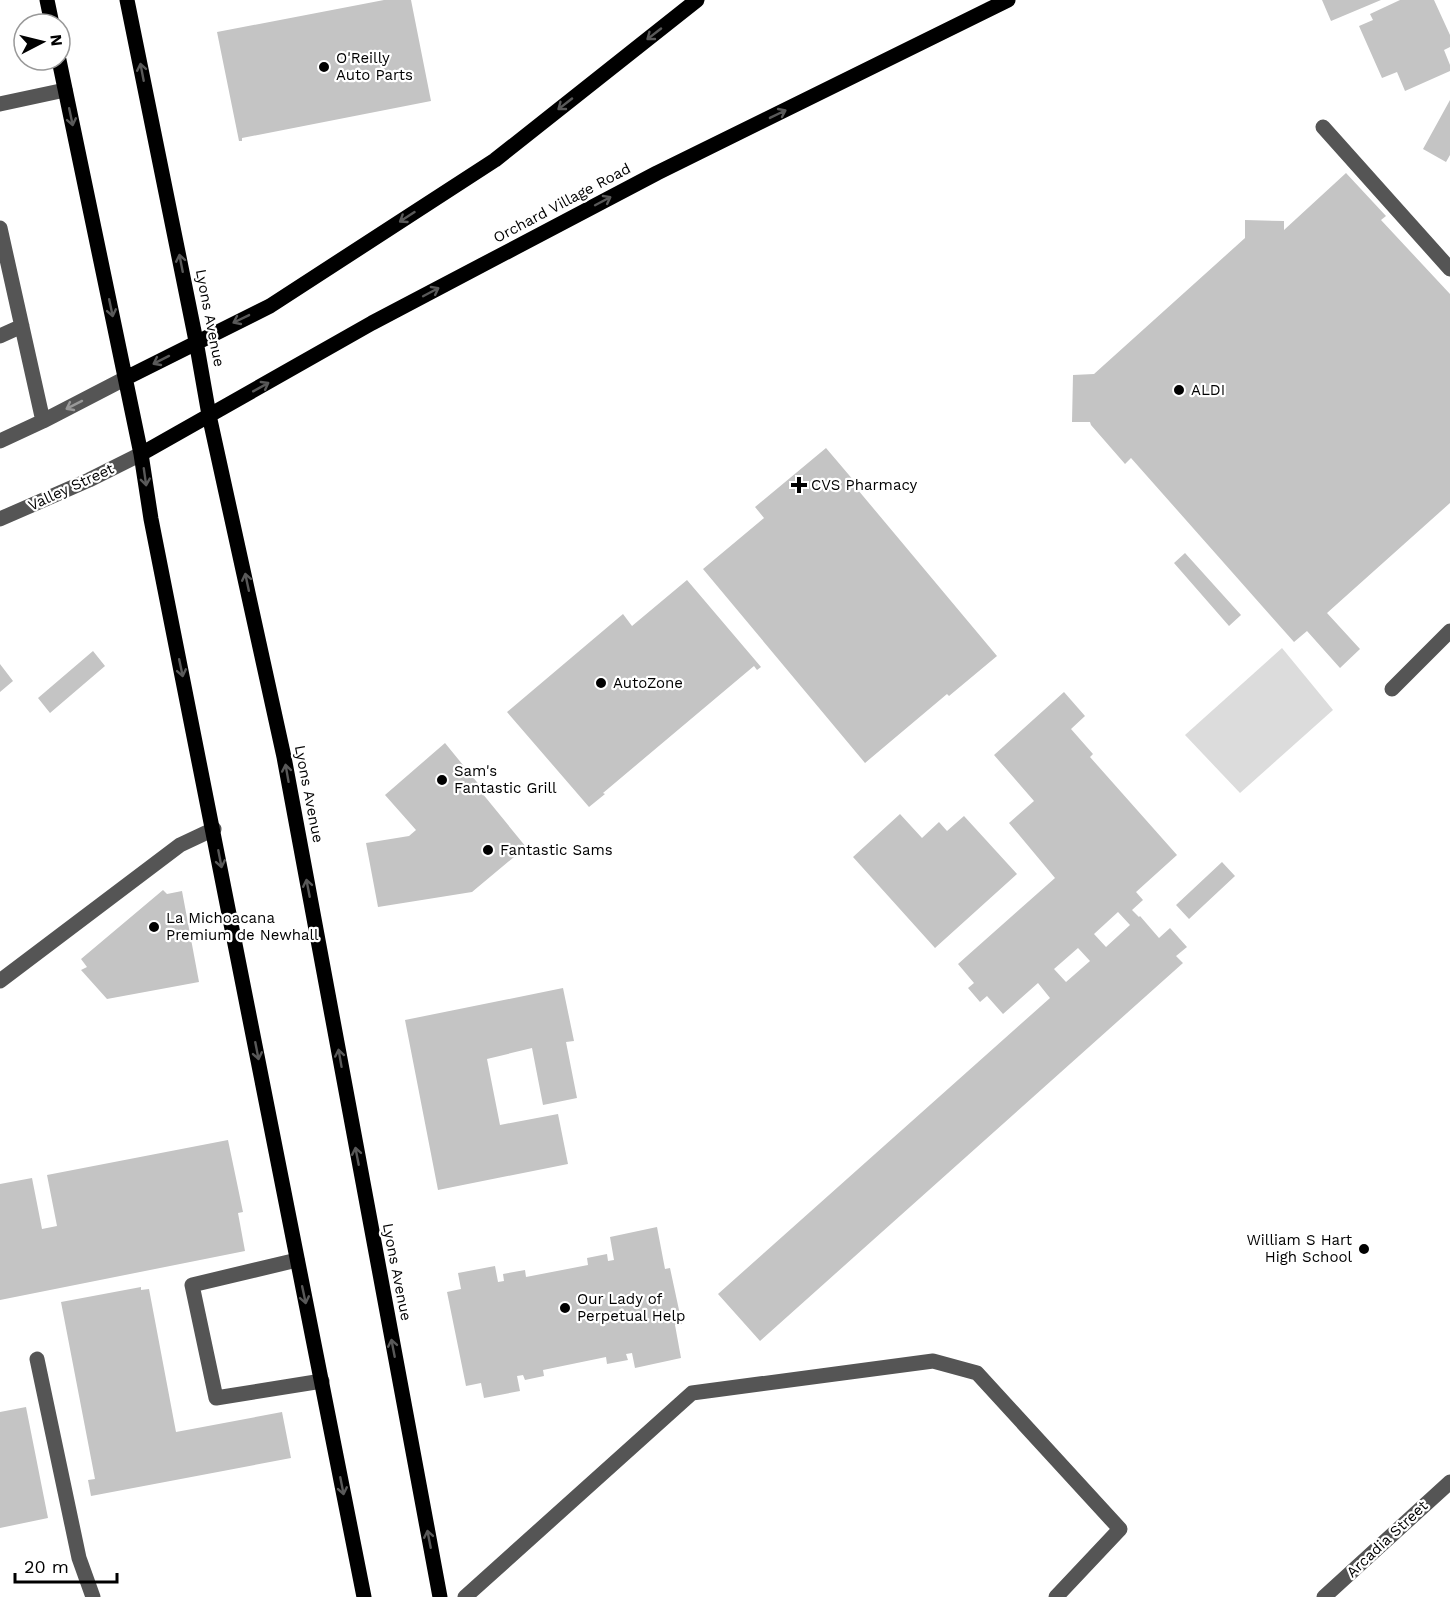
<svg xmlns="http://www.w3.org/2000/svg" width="1450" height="1597" viewBox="0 0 1450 1597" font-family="'Work Sans',sans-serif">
  <rect width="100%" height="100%" fill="#fff"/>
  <path fill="#dcdcdc" d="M1282 648 1333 710 1240 793 1185 735Z"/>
  <path fill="#c4c4c4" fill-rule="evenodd" d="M384 0H411L431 101 242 138V141H239L217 32Z
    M1322 0H1381L1331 21Z
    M1400 0H1434L1450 35V47L1444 50 1450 65V71L1405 91 1397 72 1382 78 1359 26 1373 20 1370 14Z
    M1450 100V155L1446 162 1423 149Z
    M1346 173 1386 216 1381 220 1450 294V503L1327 613 1360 649 1340 668 1307 631 1294 642 1131 458 1125 464 1091 425 1090 422H1072L1073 375 1094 374 1245 238V220L1284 221V230Z
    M826 448 860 488 858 490 997 656 949 696 947 694 865 763 703 569 764 518 755 507Z
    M1185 553 1241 615 1229 626 1174 563Z
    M687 580 761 667 757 670 754 666 603 793 605 794 589 807 507 712 623 614 632 626Z
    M93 651 105 666 50 713 38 698Z
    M0 664 13 681 0 692Z
    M1064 692 1085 716 1071 729 1093 754 1090 757 1177 855 1136 892 1143 900 1132 910 1139 917 1140 916 1159 938 1170 928 1187 947 1176 956 1183 963 760 1341 718 1294 1050 998 1038 983 1003 1014 987 996 980 1002 968 988 974 983 958 964 1055 878 1009 823 1034 801 994 755ZM1118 912 1130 925 1106 947 1094 934ZM1078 948 1090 961 1066 982 1054 969Z
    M445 743 485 792 482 793 526 847 472 892 378 907 366 843 409 836 416 830 385 795Z
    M900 814 922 838 939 822 947 831 964 816 1017 874 935 948 853 857Z
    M1222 862 1235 876 1189 919 1176 905Z
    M163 890 167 894 182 891 199 982 107 999 81 970 87 967 81 959Z
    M563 988 574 1041 566 1042 577 1098 543 1105 532 1048 487 1059 500 1125 558 1114 568 1164 438 1190 405 1020Z
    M228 1140 243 1212 238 1213 245 1251 0 1300V1184L32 1178 42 1229 57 1226 47 1175Z
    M657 1227 665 1269 670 1268 682 1324 675 1325 681 1358 635 1368 632 1353 626 1354 628 1360 607 1364 606 1357 543 1370 544 1376 525 1380 523 1375 517 1376 520 1391 484 1398 481 1383 466 1386 447 1292 461 1289 458 1273 495 1266 498 1282 504 1281 503 1274 525 1270 526 1277 588 1265 587 1258 607 1254 608 1261 614 1260 610 1237Z
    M141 1287V1290L149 1289 176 1432 282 1412 291 1458 91 1496 88 1480 95 1479 61 1302Z
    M26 1407 48 1518 0 1528V1412Z"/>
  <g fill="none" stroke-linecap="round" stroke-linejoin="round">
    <path stroke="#555" stroke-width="15" d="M0 104 65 90
      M1323 127 1450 269
      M0 228 43 421
      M0 336 22 326
      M0 441 43 421 126 378
      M0 519 89 480 141 454
      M1392 689 1450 631
      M0 981 180 845 214 829
      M297 1260 192 1285 216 1398 322 1381
      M37 1359 79 1558 93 1597
      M465 1597 692 1393 933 1361 977 1373 1120 1529 1056 1597
      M1324 1597 1450 1482"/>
    <path stroke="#000" stroke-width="15" d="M47 0 52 24
      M127 0 196 341 209 415 284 757 440 1597
      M59 60 141 454 151 519 364 1597
      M126 378 270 306 495 160 697 0
      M141 454 372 323 657 173 1008 0"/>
  </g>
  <defs><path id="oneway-shaft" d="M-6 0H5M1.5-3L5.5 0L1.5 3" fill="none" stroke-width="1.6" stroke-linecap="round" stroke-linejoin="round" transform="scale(1.5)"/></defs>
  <g stroke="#595959">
    <use href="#oneway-shaft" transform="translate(654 34) rotate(142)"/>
    <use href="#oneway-shaft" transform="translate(142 72) rotate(-101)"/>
    <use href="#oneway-shaft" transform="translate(565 104) rotate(142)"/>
    <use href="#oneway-shaft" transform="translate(778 114) rotate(-26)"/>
    <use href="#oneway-shaft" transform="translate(71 117) rotate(78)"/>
    <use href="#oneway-shaft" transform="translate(603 201) rotate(-28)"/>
    <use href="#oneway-shaft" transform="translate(407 217) rotate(147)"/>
    <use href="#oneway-shaft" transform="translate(181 263) rotate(-101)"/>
    <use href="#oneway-shaft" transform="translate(431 292) rotate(-28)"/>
    <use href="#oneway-shaft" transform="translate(111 308) rotate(78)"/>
    <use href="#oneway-shaft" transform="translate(241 319) rotate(154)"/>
    <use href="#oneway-shaft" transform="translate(161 360) rotate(153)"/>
    <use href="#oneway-shaft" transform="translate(261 387) rotate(-29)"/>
    <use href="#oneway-shaft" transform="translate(145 477) rotate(82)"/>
    <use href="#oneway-shaft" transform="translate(247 582) rotate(-102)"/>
    <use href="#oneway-shaft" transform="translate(181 668) rotate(78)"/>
    <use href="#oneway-shaft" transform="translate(287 773) rotate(-100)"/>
    <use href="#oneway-shaft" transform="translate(220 859) rotate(79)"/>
    <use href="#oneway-shaft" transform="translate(308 888) rotate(-101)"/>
    <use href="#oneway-shaft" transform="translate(257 1051) rotate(79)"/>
    <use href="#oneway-shaft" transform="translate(340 1058) rotate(-100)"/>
    <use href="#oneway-shaft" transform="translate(357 1156) rotate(-101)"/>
    <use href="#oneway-shaft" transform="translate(304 1295) rotate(78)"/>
    <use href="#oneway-shaft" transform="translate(393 1348) rotate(-101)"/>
    <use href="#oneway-shaft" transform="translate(342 1486) rotate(79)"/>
    <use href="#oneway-shaft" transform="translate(429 1539) rotate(-101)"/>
  </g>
  <use stroke="#999" href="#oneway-shaft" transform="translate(74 405) rotate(153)"/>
  <g fill="#000" stroke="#fff" stroke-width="2">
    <circle cx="324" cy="67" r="6"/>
    <circle cx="1179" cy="390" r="6"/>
    <path d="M796 476h6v6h6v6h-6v6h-6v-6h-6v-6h6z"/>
    <circle cx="601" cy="683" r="6"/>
    <circle cx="442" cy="780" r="6"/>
    <circle cx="488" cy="850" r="6"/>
    <circle cx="154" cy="927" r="6"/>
    <circle cx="1364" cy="1249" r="6"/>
    <circle cx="565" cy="1308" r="6"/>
  </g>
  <g text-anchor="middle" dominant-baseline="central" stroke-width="4.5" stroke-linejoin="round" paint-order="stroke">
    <g font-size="15" fill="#000" stroke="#fff" text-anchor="start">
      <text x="336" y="58">O'Reilly<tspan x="336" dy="17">Auto Parts</tspan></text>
      <text x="1191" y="390">ALDI</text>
      <text x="811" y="485">CVS Pharmacy</text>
      <text x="613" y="683">AutoZone</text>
      <text x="454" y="771">Sam's<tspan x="454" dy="17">Fantastic Grill</tspan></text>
      <text x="500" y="850">Fantastic Sams</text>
      <text x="166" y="918">La Michoacana<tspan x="166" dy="17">Premium de Newhall</tspan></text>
      <text x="1352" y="1240" text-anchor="end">William S Hart<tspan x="1352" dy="17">High School</tspan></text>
      <text x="577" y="1299">Our Lady of<tspan x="577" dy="17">Perpetual Help</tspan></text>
    </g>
    <g font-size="15" fill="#000" stroke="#fff">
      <text transform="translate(562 203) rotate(-28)">Orchard Village Road</text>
      <text transform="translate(210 318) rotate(79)">Lyons Avenue</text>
      <text transform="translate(71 487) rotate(-25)">Valley Street</text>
      <text transform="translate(309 794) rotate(79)">Lyons Avenue</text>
      <text transform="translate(397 1272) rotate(79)">Lyons Avenue</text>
      <text transform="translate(1387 1539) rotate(-43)">Arcadia Street</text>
    </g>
  </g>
  <g transform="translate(42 42) rotate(83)"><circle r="28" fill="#ffffff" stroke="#999999" stroke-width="1.5"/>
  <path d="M0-4.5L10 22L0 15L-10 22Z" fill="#000000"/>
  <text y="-9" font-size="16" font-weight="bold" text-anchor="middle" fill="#000000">N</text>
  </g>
  <path d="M15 1573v9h102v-9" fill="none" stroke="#000000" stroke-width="3"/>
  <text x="24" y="1573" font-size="18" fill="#000000" stroke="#ffffff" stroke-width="4.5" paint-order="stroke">20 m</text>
</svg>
